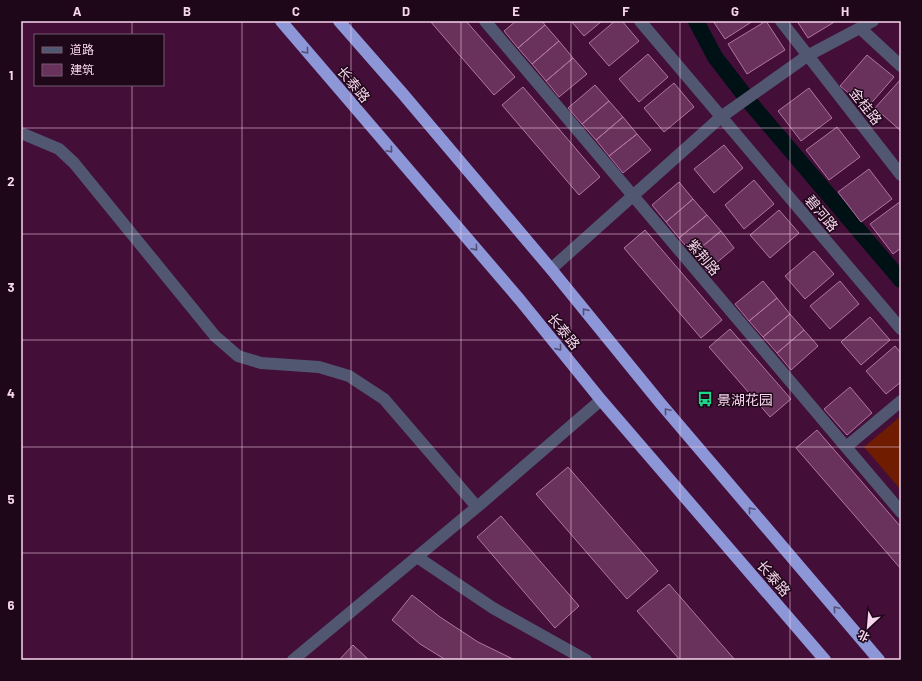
<svg xmlns="http://www.w3.org/2000/svg" width="922" height="681" viewBox="0 0 922 681" font-family="Barlow,'Noto Sans SC',sans-serif">
  <rect width="100%" height="100%" fill="#430e38"/>
  <path fill="#6f1c00" d="M901 416V490L864 447Z"/>
  <g fill="none" stroke-linecap="round" stroke-linejoin="round">
    <path stroke="#001116" stroke-width="16" d="M696 21 715 57 752 105 901 280"/>
  </g>
  <path fill="#69325c" stroke="#b275a1" d="M430 21H466L515 77 494 95Z
    M516 21H542L545 25 518 48 504 31Z
    M571 21H602L584 36Z
    M615 21H622L639 41 609 66 589 43Z
    M713 21H753L725 39Z
    M766 21 785 50 747 74 728 44Z
    M797 21H836L808 38Z
    M545 25 559 41 532 64 518 48Z
    M559 41 573 58 546 81 532 64Z
    M648 54 668 77 639 102 619 79Z
    M867 55 894 77 867 108 840 86Z
    M573 58 587 74 559 97 546 81Z
    M901 79V131L875 108Z
    M674 83 694 107 664 132 644 108Z
    M595 85 609 101 582 124 568 108Z
    M523 87 600 177 579 195 502 105Z
    M809 88 832 118 801 141 778 111Z
    M609 101 623 117 596 140 582 124Z
    M623 117 637 134 609 156 596 140Z
    M837 127 860 157 829 180 806 150Z
    M637 134 651 150 623 173 609 156Z
    M724 145 743 168 714 193 694 169Z
    M869 169 892 199 861 222 838 192Z
    M754 180 774 204 744 229 725 205Z
    M679 182 693 199 666 222 652 205Z
    M693 199 707 215 679 238 666 222Z
    M901 201V248L893 254 870 224Z
    M779 210 799 233 770 258 750 235Z
    M707 215 721 231 693 254 679 238Z
    M645 230 722 320 701 338 624 248Z
    M721 231 734 248 707 271 693 254Z
    M814 251 834 274 805 299 785 276Z
    M763 281 777 298 749 321 735 304Z
    M840 281 859 304 830 329 810 306Z
    M777 298 790 314 763 337 749 321Z
    M790 314 804 330 777 353 763 337Z
    M870 317 890 340 861 365 841 342Z
    M730 329 791 399 770 417 709 347Z
    M804 330 818 346 791 370 777 353Z
    M895 346 901 353V382L886 394 866 371Z
    M850 387 872 413 847 435 824 409Z
    M817 430 901 527V569L796 448Z
    M568 467 658 571 627 599 536 494Z
    M501 516 579 606 555 628 477 537Z
    M669 584 735 660H680L637 611Z
    M412 595 440 617 478 642 515 660H446L420 644 392 620Z
    M353 645 369 660H339Z"/>
  <g fill="none" stroke-linecap="round" stroke-linejoin="round">
    <path stroke="#525771" stroke-width="12" d="M485 21 901 512
      M640 21 901 329
      M781 21 901 175
      M860 28 901 66
      M21 133 59 149 74 163 215 336 238 356 261 363 319 367 349 376 384 399 477 507
      M551 269 721 117 807 56 873 21
      M846 447 901 401
      M417 557 493 608 586 660
      M293 660 477 507 601 400"/>
    <path stroke="#8d97d8" stroke-width="12" d="M281 21 520 300 601 400 825 660
      M339 21 403 94 551 269 661 404 879 660"/>
  </g>
  <defs><path id="oneway-chevron" d="M-2-3.5L2.5 0L-2 3.5" fill="none" stroke-width="1.6" stroke-linecap="round" stroke-linejoin="round"/></defs>
  <g stroke="#554f78">
    <use href="#oneway-chevron" transform="translate(306 51) rotate(50)"/>
    <use href="#oneway-chevron" transform="translate(390 150) rotate(49)"/>
    <use href="#oneway-chevron" transform="translate(475 248) rotate(49)"/>
    <use href="#oneway-chevron" transform="translate(585 311) rotate(-129)"/>
    <use href="#oneway-chevron" transform="translate(559 348) rotate(51)"/>
    <use href="#oneway-chevron" transform="translate(667 411) rotate(-130)"/>
    <use href="#oneway-chevron" transform="translate(751 510) rotate(-130)"/>
    <use href="#oneway-chevron" transform="translate(836 609) rotate(-130)"/>
  </g>
  <path fill="none" stroke="#f7d5ec" stroke-width="1" stroke-opacity="0.55" d="M132 21V35M242 21V660M351 21V660M461 21V660M571 21V660M680 21V660M790 21V660M132 85V660M21 128H901M21 234H901M21 340H901M21 447H901M21 553H901"/>
  <defs>
    <symbol id="bus-bare" viewBox="-9 -9 18 18"><path d="M-5-6H5V4H4V6H2V4H-2V6H-4V4H-5ZM-3.5-4V0h7V-4ZM-3.5 1.2v1.5H-2V1.2ZM2 1.2v1.5H3.5V1.2Z" fill="#1bd988" stroke="#1d0718" stroke-width="2.5" paint-order="stroke"/></symbol>
  </defs>
  <g fill-rule="evenodd">
    <use href="#bus-bare" x="694" y="388" width="22" height="22"/>
  </g>
  <g text-anchor="middle" dominant-baseline="central" stroke-width="3" stroke-linejoin="round" paint-order="stroke">
    <g font-size="14" fill="#f7d5ec" stroke="#1d0718">
      <text transform="translate(354 84) rotate(50)">长泰路</text>
      <text transform="translate(866 106) rotate(52)">金桂路</text>
      <text transform="translate(822 213) rotate(50)">碧河路</text>
      <text transform="translate(704 257) rotate(50)">紫荆路</text>
      <text transform="translate(564 331) rotate(51)">长泰路</text>
      <text transform="translate(774 578) rotate(49)">长泰路</text>
    </g>
    <g font-size="14" fill="#f7d5ec" stroke="#1d0718" text-anchor="start">
      <text x="717" y="399">景湖花园</text>
    </g>
  </g>
  <rect width="922" height="681" fill="none" stroke="#1d0718" stroke-width="44"/>
  <rect x="34" y="34" width="130" height="52" fill="#1d0718" stroke="#74596d"/>
  <rect x="42" y="47" width="20" height="6" fill="#525771" stroke="#74596d"/>
  <text x="70" y="54" font-size="12" fill="#f7d5ec">道路</text>
  <rect x="42" y="64" width="20" height="12" fill="#69325c" stroke="#74596d"/>
  <text x="70" y="74" font-size="12" fill="#f7d5ec">建筑</text>
  <g transform="translate(868 627) rotate(206)" stroke="#1d0718" stroke-width="3" paint-order="stroke">
  <path d="M0-3L7 15L0 10L-7 15Z" fill="#f7d5ec"/>
  <text y="-6" font-size="11" font-weight="bold" text-anchor="middle" fill="#f7d5ec">北</text>
  </g>
  <rect x="22" y="22" width="878" height="637" fill="none" stroke="#f7d5ec" stroke-width="1.5"/>
  <g font-size="13" text-anchor="middle" font-weight="bold" fill="#f7d5ec">
    <text x="77" y="16">A</text>
    <text x="187" y="16">B</text>
    <text x="296" y="16">C</text>
    <text x="406" y="16">D</text>
    <text x="516" y="16">E</text>
    <text x="626" y="16">F</text>
    <text x="735" y="16">G</text>
    <text x="845" y="16">H</text>
    <text x="11" y="80">1</text>
    <text x="11" y="186">2</text>
    <text x="11" y="292">3</text>
    <text x="11" y="398">4</text>
    <text x="11" y="504">5</text>
    <text x="11" y="610">6</text>
  </g>
</svg>
